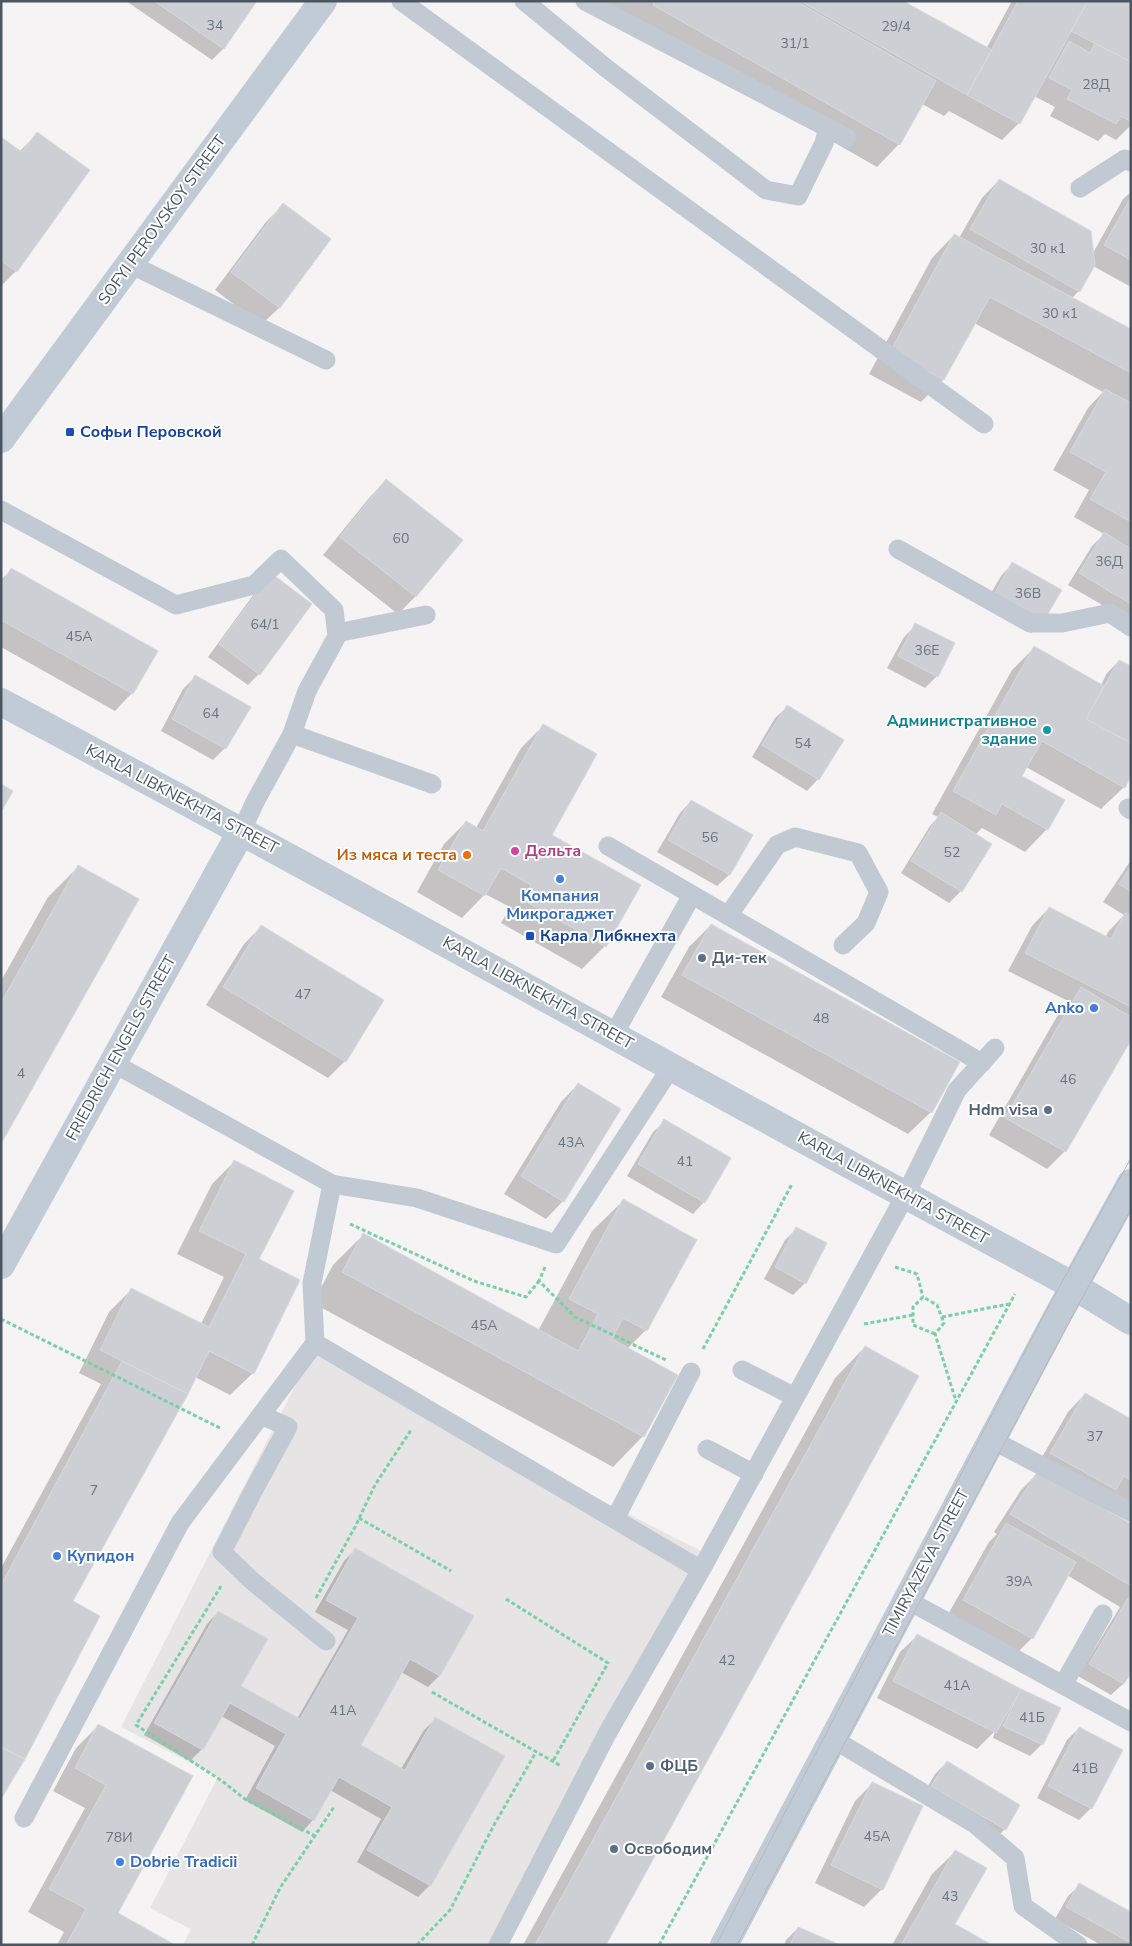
<svg xmlns="http://www.w3.org/2000/svg" width="1132" height="1946" viewBox="0 0 1132 1946" font-family="'Nunito Sans',sans-serif">
  <rect width="100%" height="100%" fill="#f5f3f3"/>
  <path fill="#e6e4e5" d="M312 1353 703 1552 499 1945H183L191 1929 150 1908 218 1777 121 1727Z"/>
  <path fill="#0003" d="M126 1H256L224 48 212 60Z
    M600 1H900L986 49 1012 1H1131V125L1116 140 1105 134 1098 141 1050 116 1055 107 1034 96 1019 123 1002 140 949 111 944 116 922 104 899 144 877 167 632 27Z
    M37 134 88 170 16 271 1 286V139L19 152Z
    M999 180 1093 253 1123 199 1131 192V287L1093 266 1079 291 1071 299 1131 331V617L1128 620 1068 585 1092 546 1104 534 1074 517 1089 490 1053 470 1088 408 1103 392 974 323 943 380 921 402 869 374 932 258 954 235 959 238 982 198Z
    M283 205 330 239 279 308 261 325 215 290 266 222Z
    M386 480 461 540 415 597 398 614 323 555 369 498Z
    M1012 564 1042 621 1031 633 983 607 1001 576Z
    M11 570 132 693 115 711 1 647V580Z
    M259 587V674L248 685 208 657Z
    M916 625 937 676 925 688 887 668 904 637Z
    M1034 648 1101 685 1107 673 1119 661 1124 787 1101 809 1026 767 1021 777 1047 829 1025 852 982 828 975 835 990 844 961 891 949 903 901 873 930 826 938 817 932 814 1012 670Z
    M195 677 225 748 213 760 161 731 183 689Z
    M787 707 818 779 807 791 752 757 775 718Z
    M544 725 550 835 605 946 582 969 501 923 510 907 485 894 462 918 417 892 444 844 466 822 476 828 521 748Z
    M691 801 751 835 729 875 717 886 657 852 680 813Z
    M1131 860V1037L1065 1151 1047 1169 989 1135 1063 1006 1068 1001 1008 971 1032 926 1049 908 1105 938 1108 932 1124 915 1103 902Z
    M78 867 1 1141V981L48 897Z
    M711 925 931 1112 908 1134 661 997 689 947Z
    M261 927 345 1061 328 1078 206 1005 244 944Z
    M578 1084 619 1109 563 1201 546 1219 504 1194 561 1102Z
    M665 1121 704 1202 693 1214 627 1176 653 1132Z
    M234 1162 257 1260 253 1373 230 1395 195 1377 71 1601 1 1797V1568L101 1384 79 1373 109 1312 132 1289 201 1324 224 1277 177 1254 212 1184Z
    M623 1201 646 1330 627 1349 643 1436 613 1467 313 1303 333 1265 363 1235 538 1331 592 1231Z
    M797 1228 805 1283 793 1295 764 1279 785 1240Z
    M865 1347 604 1945H523L835 1378Z
    M1085 1394 1131 1420V1507H1097L1131 1526V1671L1123 1684 1111 1695 1078 1676 1120 1607 1067 1575 1032 1638 1014 1656 946 1618 989 1542 997 1534 994 1532 1021 1490 1038 1473 1034 1471 1068 1412Z
    M355 1550 440 1675 428 1687 401 1672 359 1745 401 1769 424 1730 435 1719 430 1885 418 1897 357 1862 381 1819 330 1790 313 1820 302 1832 245 1800 275 1746 221 1716 202 1749 190 1761 144 1735 207 1624 218 1612 240 1687 297 1719 348 1630 315 1612 344 1561Z
    M918 1635 1021 1691 1042 1744 1030 1756 993 1738 995 1731 977 1749 877 1698 900 1652Z
    M98 1726 191 1777 116 1913 173 1945H57L64 1932 28 1912 85 1808 53 1791 76 1748Z
    M1079 1728 1091 1808 1079 1820 1037 1798 1067 1740Z
    M947 1762 1005 1829 993 1841 921 1798 935 1774Z
    M872 1784 921 1807 882 1889 864 1907 815 1883 855 1801Z
    M955 1852 954 1925 990 1945H892L932 1874Z
    M1080 1885 1131 1913V1945H1101L1055 1919 1068 1896Z
    M798 1928 837 1945H784L786 1940Z"/>
  <path fill="#cdcfd5" stroke="#d7d9de" d="M154 1H257L224 49Z
    M655 1H796L936 81 900 145 653 5Z
    M800 1H903L992 50 967 95Z
    M1018 1H1088L1020 124 967 95Z
    M1088 1H1131V62L1071 31Z
    M1069 41 1090 53 1095 43 1131 62V122L1121 116 1116 124 1067 99 1072 90 1049 78Z
    M37 132 90 170 17 272 1 261V137L22 152Z
    M999 179 1091 231 1095 265 1080 292 970 229Z
    M1131 197V260L1104 245Z
    M283 203 331 239 280 308 231 272Z
    M954 234 1131 329V373L990 297 944 380 890 352Z
    M1105 389 1131 403V522L1090 499 1106 472 1070 452Z
    M386 479 463 540 416 597 340 537Z
    M1104 532 1131 549V604L1079 573Z
    M1012 562 1062 590 1043 622 994 595Z
    M11 568 158 651 133 694 1 620V586Z
    M271 573 312 604 260 675 219 644Z
    M915 623 955 643 938 677 898 656Z
    M1034 646 1104 686 1086 719 1131 743V776L1125 788 1042 741 1022 776 1065 800 1048 830 1002 804 996 815 953 791Z
    M1119 660 1131 666V743L1086 719Z
    M195 675 251 707 226 749 172 719Z
    M787 705 844 740 819 780 762 745Z
    M543 724 597 754 552 835 641 885 606 947 523 900 531 885 501 868 485 896 438 870 466 821 483 831Z
    M1 784 13 791 1 812Z
    M691 800 753 835 730 875 668 840Z
    M941 812 992 844 962 892 911 861Z
    M78 865 139 899 1 1144V1003Z
    M1131 866V892L1119 884Z
    M1049 907 1111 939 1125 913 1131 916V1007L1025 953Z
    M711 924 960 1062 932 1113 682 975Z
    M261 925 384 1000 346 1062 223 987Z
    M1081 987 1131 1017V1040L1066 1152 1005 1118Z
    M578 1083 621 1109 564 1202 521 1176Z
    M664 1119 731 1158 705 1203 638 1164Z
    M234 1160 294 1191 259 1259 300 1280 254 1374 209 1351 188 1394 100 1350 131 1288 209 1327 246 1254 199 1231Z
    M623 1199 697 1240 647 1331 623 1318 612 1339 678 1375 644 1437 342 1272 363 1233 578 1351 598 1314 569 1299Z
    M796 1227 827 1243 806 1284 775 1267Z
    M865 1346 919 1376 606 1945H535Z
    M122 1361 188 1394 73 1601 100 1616 25 1759 1 1747V1585Z
    M1085 1393 1131 1419V1480L1124 1476 1116 1490 1050 1453Z
    M1038 1471 1131 1524V1586L1010 1514Z
    M1006 1523 1076 1562 1033 1639 963 1600Z
    M355 1548 474 1616 440 1676 410 1659 361 1745 405 1770 435 1717 505 1756 431 1886 367 1850 392 1807 339 1777 314 1821 256 1788 286 1734 230 1703 203 1750 154 1723 218 1611 268 1639 241 1686 300 1719 358 1618 326 1600Z
    M1128 1598 1131 1599V1673L1124 1684 1089 1664Z
    M917 1634 1021 1689 996 1733 893 1681Z
    M1021 1689 1061 1708 1043 1745 1003 1726Z
    M98 1724 193 1776 118 1913 175 1945H66L86 1909 49 1889 106 1785 75 1768Z
    M1079 1727 1123 1750 1092 1809 1048 1786Z
    M1 1747 25 1759 1 1799Z
    M947 1761 1020 1805 1006 1830 931 1786Z
    M872 1782 923 1806 883 1890 831 1865Z
    M955 1850 987 1868 955 1924 992 1945H901Z
    M1079 1883 1131 1912V1943L1066 1907Z
    M798 1927 840 1945H790Z"/>
  <g fill="none" stroke-linecap="round" stroke-linejoin="round">
    <path stroke="#7ad0a6" stroke-width="3" stroke-dasharray="4 2.5" stroke-linecap="butt" d="M350 1224 474 1281 526 1297 539 1281
      M545 1267 539 1281 575 1317 668 1361
      M895 1267 917 1274 923 1297
      M942 1317 1009 1304
      M1 1319 220 1428
      M864 1324 913 1315
      M935 1334 913 1325V1307L923 1297 937 1305 944 1323 935 1334 956 1401
      M703 1349 792 1184
      M359 1518 451 1571
      M221 1586 136 1725 222 1781 245 1799 315 1836
      M316 1598 355 1527 375 1485 411 1430
      M506 1599 608 1663 553 1761
      M432 1692 561 1766
      M252 1945 280 1888 334 1807
      M417 1945 450 1910 494 1825 536 1752
      M659 1945 1015 1294"/>
    <path stroke="#c1cad2" stroke-width="19" d="M401 1 984 424
      M524 1 606 68 766 190 798 196 824 143 828 128
      M585 1 847 138
      M1080 188 1125 159 1131 162
      M130 264 326 360
      M1 510 176 605 254 585 281 559 334 610 337 636 307 691 292 734
      M898 549 1030 623H1062L1110 613 1131 627
      M337 633 426 615
      M1128 808 1131 810
      M242 830 255 802 292 734 432 784
      M608 846 982 1063
      M728 916 777 845 795 837 858 853 879 892 866 923 843 945
      M614 1034 692 895
      M113 1063 332 1184 417 1198 556 1244 672 1066
      M315 1343 312 1283 332 1184
      M742 1370 795 1397
      M261 1415 288 1427 251 1495 222 1552 251 1580 326 1641
      M992 1440 1131 1512
      M707 1449 754 1474
      M615 1519 691 1372
      M907 1600 1131 1722
      M1063 1685 1103 1614
      M833 1739 975 1824 1015 1858 1023 1906 1078 1945
      M24 1818 180 1523 315 1343 701 1570
      M498 1945 608 1732 701 1570 906 1194 957 1090 995 1048"/>
    <path stroke="#c1cbd6" stroke-width="28" d="M1 439 323 1
      M1 702C360 893 715 1094 1074 1286L1131 1321
      M1 1265 242 830
      M724 1945 1057 1317 1131 1183"/>
    <path stroke="#b5b8bd" stroke-width="1" d="M716 1945 1046 1311 1131 1158
      M737 1945 1068 1324 1131 1209"/>
  </g>
  <g fill="#1a4fb4" stroke="#fff" stroke-width="2">
    <rect x="65" y="427" width="10" height="10" rx="2.5"/>
    <rect x="525" y="931" width="10" height="10" rx="2.5"/>
  </g>
  <circle fill="#0f9aa8" stroke="#fff" stroke-width="2" cx="1047" cy="730" r="5"/>
  <circle fill="#d1479c" stroke="#fff" stroke-width="2" cx="515" cy="851" r="5"/>
  <circle fill="#e8710a" stroke="#fff" stroke-width="2" cx="467" cy="855" r="5"/>
  <g fill="#3f7fe0" stroke="#fff" stroke-width="2">
    <circle cx="560" cy="879" r="5"/>
    <circle cx="1094" cy="1008" r="5"/>
    <circle cx="57" cy="1556" r="5"/>
    <circle cx="120" cy="1862" r="5"/>
  </g>
  <g fill="#5c6f8a" stroke="#fff" stroke-width="2">
    <circle cx="702" cy="958" r="5"/>
    <circle cx="1048" cy="1110" r="5"/>
    <circle cx="650" cy="1766" r="5"/>
    <circle cx="614" cy="1849" r="5"/>
  </g>
  <g text-anchor="middle" dominant-baseline="central" stroke-width="4" stroke-linejoin="round" paint-order="stroke">
    <g font-size="14" fill="#6b747e">
      <text x="215" y="25">34</text>
      <text x="896" y="26">29/4</text>
      <text x="795" y="43">31/1</text>
      <text x="1096" y="84">28Д</text>
      <text x="1048" y="248">30 к1</text>
      <text x="1060" y="313">30 к1</text>
      <text x="401" y="538">60</text>
      <text x="1109" y="561">36Д</text>
      <text x="1028" y="593">36В</text>
      <text x="265" y="624">64/1</text>
      <text x="79" y="636">45А</text>
      <text x="927" y="650">36Е</text>
      <text x="211" y="713">64</text>
      <text x="803" y="743">54</text>
      <text x="710" y="837">56</text>
      <text x="952" y="852">52</text>
      <text x="303" y="994">47</text>
      <text x="821" y="1018">48</text>
      <text x="21" y="1073">4</text>
      <text x="1068" y="1079">46</text>
      <text x="571" y="1142">43А</text>
      <text x="685" y="1161">41</text>
      <text x="484" y="1325">45А</text>
      <text x="1095" y="1436">37</text>
      <text x="94" y="1490">7</text>
      <text x="1019" y="1581">39А</text>
      <text x="727" y="1660">42</text>
      <text x="957" y="1685">41А</text>
      <text x="343" y="1710">41А</text>
      <text x="1032" y="1717">41Б</text>
      <text x="1085" y="1768">41В</text>
      <text x="877" y="1836">45А</text>
      <text x="119" y="1837">78И</text>
      <text x="950" y="1896">43</text>
    </g>
    <g font-size="16" fill="#4a5661" stroke="#fff">
      <text transform="translate(162 220) rotate(-54)">SOFYI PEROVSKOY STREET</text>
      <text transform="translate(182 799) rotate(28)">KARLA LIBKNEKHTA STREET</text>
      <text transform="translate(538 993) rotate(29)">KARLA LIBKNEKHTA STREET</text>
      <text transform="translate(121 1048) rotate(-61)">FRIEDRICH ENGELS STREET</text>
      <text transform="translate(893 1188) rotate(29)">KARLA LIBKNEKHTA STREET</text>
      <text transform="translate(926 1563) rotate(-62)">TIMIRYAZEVA STREET</text>
    </g>
    <g font-size="16" font-weight="bold" fill="#164399" stroke="#fff" text-anchor="start">
      <text x="80" y="432">Софьи Перовской</text>
      <text x="540" y="936">Карла Либкнехта</text>
    </g>
    <g font-size="16" font-weight="bold" fill="#0d838f" stroke="#fff" text-anchor="end">
      <text x="1037" y="721">Административное<tspan x="1037" dy="18">здание</tspan></text>
    </g>
    <g font-size="16" font-weight="bold" fill="#b23c85" stroke="#fff" text-anchor="start">
      <text x="525" y="851">Дельта</text>
    </g>
    <g font-size="16" font-weight="bold" fill="#c56008" stroke="#fff" text-anchor="end">
      <text x="457" y="855">Из мяса и теста</text>
    </g>
    <g font-size="16" font-weight="bold" fill="#366cbe" stroke="#fff" text-anchor="start">
      <text x="560" y="896" text-anchor="middle">Компания<tspan x="560" dy="18">Микрогаджет</tspan></text>
      <text x="1084" y="1008" text-anchor="end">Anko</text>
      <text x="67" y="1556">Купидон</text>
      <text x="130" y="1862">Dobrie Tradicii</text>
    </g>
    <g font-size="16" font-weight="bold" fill="#4e5e75" stroke="#fff" text-anchor="start">
      <text x="712" y="958">Ди-тек</text>
      <text x="1038" y="1110" text-anchor="end">Hdm visa</text>
      <text x="660" y="1766">ФЦБ</text>
      <text x="624" y="1849">Освободим</text>
    </g>
  </g>
  <rect width="1132" height="1946" fill="none" stroke="#4a5661" stroke-width="5"/>
</svg>
